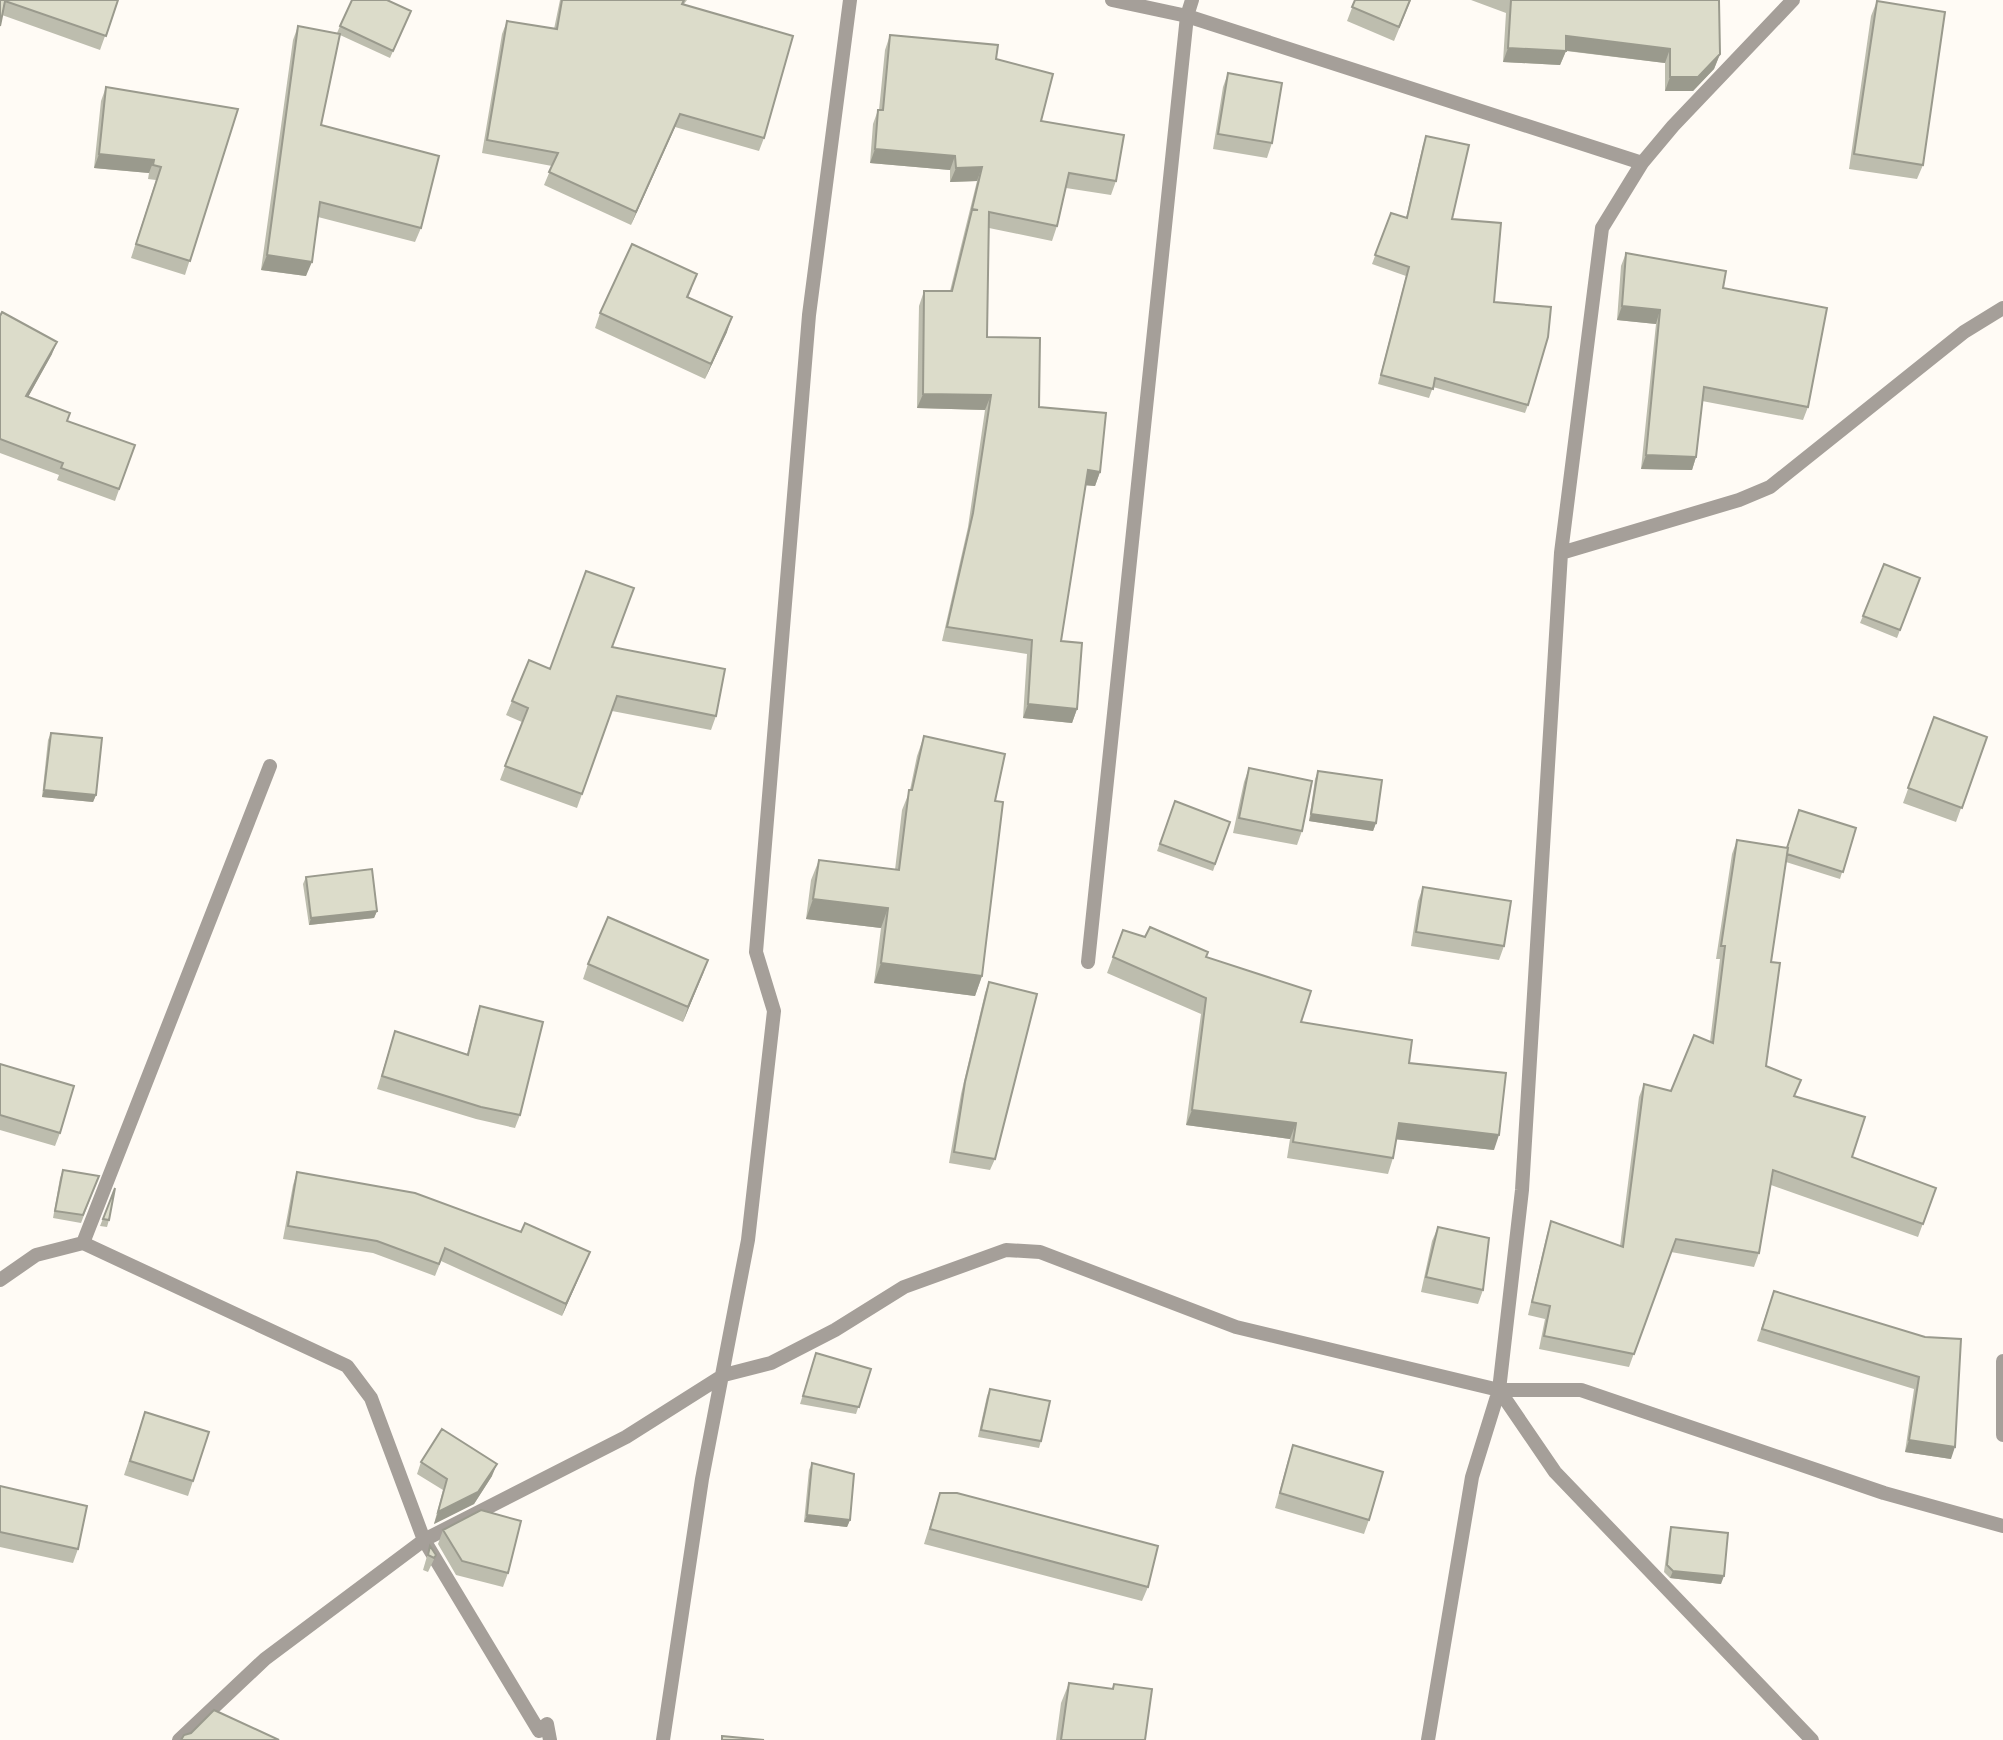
<svg xmlns="http://www.w3.org/2000/svg" width="2003" height="1740" viewBox="0 0 2003 1740" font-family="Overpass,sans-serif">
  <rect width="100%" height="100%" fill="#fffbf5"/>
  <g fill="none" stroke-linecap="round" stroke-linejoin="round">
    <path stroke="#a59f99" stroke-width="14" d="M1112 0 1187 16 1642 163
      M1561 553 1739 500 1770 487 1964 332 2003 308
      M1088 962 1187 16 1192 0
      M83 1243 270 766
      M0 1280 36 1255 83 1243 347 1366 371 1398 424 1540 539 1731 547 1724 550 1740
      M2003 1361V1435
      M1499 1390 1555 1472 1812 1740
      M179 1740 265 1659 424 1540 626 1437 724 1375 771 1363 835 1330 904 1287 1006 1250 1040 1252 1236 1327 1499 1390H1581L1884 1493 2003 1526
      M663 1740 702 1479 748 1240 774 1011 756 952 809 315 850 0
      M1428 1740 1472 1477 1499 1390 1522 1190 1561 553 1602 228 1642 163 1673 126 1793 0"/>
  </g>
  <path fill="#bdbdae" d="M0 0H118L100 50 2 15Z
    M560 0H687L684 4 764 138 759 151 675 127 631 225 544 185 552 166 482 153 502 34 507 21 554 29Z
    M1355 0H1411L1394 41 1347 21Z
    M1471 0H1719L1720 54 1714 69 1693 91H1665V63L1566 51 1560 65 1503 62 1506 13Z
    M1877 1 1923 165 1917 179 1849 169 1871 16Z
    M411 11 390 58 340 35 321 125 421 228 415 242 318 217 306 276 261 270 293 40 298 26 337 33 340 26Z
    M890 35 996 59 1041 121 1116 181 1111 195 1066 188 1057 226 1052 241 989 228 987 337 1039 407 1100 472 1095 486 1085 485 1061 641 1077 709 1072 723 1023 718 1027 654 942 641 968 527 985 410 917 408 919 306 924 291H950L977 181 950 182V170L870 163 873 124 878 110H879L885 50Z
    M1228 73 1272 143 1267 158 1213 149 1223 87Z
    M106 87 238 109 185 275 131 258 156 180 148 179 149 173 94 168 101 101Z
    M1426 136 1452 219 1494 302 1528 405 1525 413 1433 387 1429 398 1378 384 1406 276 1372 264 1391 213 1406 218 1423 145Z
    M1626 253 1723 288 1808 407 1803 420 1702 401 1696 457 1692 470 1641 469 1656 324 1617 320 1621 266Z
    M692 288 688 298 727 332 705 379 595 328 600 313Z
    M0 316 52 354 28 397 67 421 135 445 115 501 57 480 59 475 0 453Z
    M1884 564 1920 578 1897 638 1860 623Z
    M612 647 716 716 711 730 612 711 577 808 500 780 522 722 506 715 512 701 550 669Z
    M1934 717 1987 737 1956 822 1903 803Z
    M51 733 96 795 93 802 42 797 48 740Z
    M924 736 995 801 982 976 975 996 874 983 881 928 806 919 811 880 819 860 895 870 902 810 910 790 917 756Z
    M1249 768 1302 831 1297 845 1233 833 1244 782Z
    M1318 771 1376 823 1373 831 1309 821 1315 779Z
    M1175 801 1230 822 1213 871 1157 851Z
    M1856 828 1840 879 1786 862 1771 962 1766 1066 1852 1157 1936 1188 1918 1237 1771 1185 1759 1253 1754 1267 1671 1252 1629 1367 1539 1349 1545 1319 1528 1315 1547 1234 1551 1221 1620 1246 1639 1097 1644 1084 1671 1091 1710 1042 1720 959H1716L1732 854 1737 840 1787 848Z
    M306 877 377 911 374 918 309 925 303 884Z
    M1423 887 1504 946 1499 960 1411 946 1418 901Z
    M1123 930 1206 957 1301 1022 1409 1063 1494 1150 1396 1139 1393 1158 1388 1174 1287 1158 1290 1139 1186 1125 1201 1014 1107 973Z
    M708 960 683 1022 583 979 588 964Z
    M989 982 995 1159 990 1170 949 1163 961 1094 985 993Z
    M480 1006 520 1115 515 1128 476 1119 377 1089 395 1031 467 1054 476 1018Z
    M0 1064 60 1133 55 1146 0 1130Z
    M63 1170 99 1176 81 1223 53 1218 60 1178Z
    M297 1172 521 1232 590 1252 562 1316 441 1261 435 1276 373 1253 283 1239 293 1185Z
    M115 1188 109 1220 107 1227 100 1226Z
    M1438 1227 1483 1290 1478 1304 1421 1292 1432 1241Z
    M1774 1291 1925 1337 1951 1459 1905 1452 1914 1389 1757 1341Z
    M816 1353 871 1369 856 1414 800 1404Z
    M990 1389 1041 1441 1039 1448 978 1437 987 1396Z
    M145 1412 193 1481 188 1496 124 1475Z
    M1293 1445 1369 1520 1364 1534 1275 1508 1288 1460Z
    M421 1462 492 1476 474 1504 434 1524 443 1490 417 1474Z
    M812 1463 850 1520 847 1527 804 1522 809 1470Z
    M0 1486 78 1549 73 1563 0 1547Z
    M940 1493 1148 1587 1142 1601 924 1544Z
    M1671 1527 1721 1584 1670 1578 1664 1572 1669 1534Z
    M443 1530 508 1573 503 1587 456 1575 438 1544Z
    M430 1546 436 1555 428 1572 423 1570Z
    M1069 1683 1112 1689 1114 1684 1145 1740H1056L1061 1703Z"/>
  <path fill="#9a9a8d" d="M1566 36 1670 49 1665 63 1561 50Z
    M1508 48 1566 51 1560 65 1503 62Z
    M1720 54 1714 69 1693 91H1665L1670 77Z
    M680 114 675 127 631 225 636 212Z
    M875 149 955 156 950 170 870 163Z
    M99 154 154 160 149 173 94 168Z
    M982 167 977 181 950 182 956 168Z
    M267 255 312 262 306 276 261 270Z
    M1622 306 1660 310 1656 324 1617 320Z
    M732 317 727 332 705 379 711 364Z
    M57 342 52 354 22 408 26 396Z
    M923 394 991 395 985 410 917 408Z
    M1646 455 1696 457 1692 470 1641 469Z
    M1088 470 1100 472 1095 486 1082 485Z
    M1028 704 1077 709 1072 723 1023 718Z
    M44 790 96 795 93 802 42 797Z
    M1311 814 1376 823 1373 831 1309 821Z
    M813 899 888 908 881 928 806 919Z
    M377 911 374 918 309 925 311 918Z
    M708 960 703 974 683 1022 688 1007Z
    M881 963 982 976 975 996 874 983Z
    M1192 1110 1296 1123 1290 1139 1186 1125Z
    M1399 1123 1499 1135 1494 1150 1393 1139Z
    M590 1252 585 1264 562 1316 566 1304Z
    M1909 1440 1955 1447 1951 1459 1905 1452Z
    M497 1464 492 1476 474 1504 434 1524 438 1512Z
    M807 1515 850 1520 847 1527 804 1522Z
    M1673 1571 1724 1576 1721 1584 1670 1578Z"/>
  <path fill="#dcdcca" stroke="#9a9a8d" stroke-width="2" d="M0 0H118L106 36 5 1 0 26Z
    M352 0H387L411 11 393 51 340 26Z
    M562 0H684L682 4 793 36 764 138 680 114 636 212 549 172 558 153 487 140 507 21 557 29Z
    M1355 0H1410L1399 27 1352 7Z
    M1511 0H1719L1720 54 1698 77H1670V49L1566 36V51L1508 48Z
    M1877 1 1945 12 1923 165 1854 154Z
    M298 26 340 34 321 125 439 156 421 228 320 202 312 262 267 255Z
    M890 35 998 45 996 59 1053 74 1041 121 1124 135 1116 181 1069 173 1057 226 989 212 987 337 1040 338 1039 407 1106 413 1100 472 1088 470 1061 641 1082 643 1077 709 1028 704 1032 640 947 627 973 513 991 395 923 394 924 291H952L972 210H978L972 209 982 167 956 168 955 156 875 149 878 110H883Z
    M1228 73 1282 83 1272 143 1218 134Z
    M106 87 238 109 190 261 136 244 161 167 153 165 154 160 99 154Z
    M1426 136 1469 145 1452 219 1501 223 1494 302 1551 307 1548 337 1528 405 1435 378 1433 389 1381 375 1409 267 1375 255 1391 213 1407 218Z
    M632 244 697 274 687 297 732 317 711 364 600 313Z
    M1626 253 1726 271 1723 288 1827 308 1808 407 1704 387 1696 457 1646 455 1660 310 1622 306Z
    M2 312 57 342 26 396 70 413 67 421 135 445 119 489 61 468 63 463 0 439V316Z
    M1884 564 1920 578 1900 630 1863 616Z
    M586 571 634 588 612 647 725 669 716 716 617 696 582 794 505 766 528 708 512 701 529 660 550 669Z
    M1934 717 1987 737 1962 808 1908 788Z
    M51 733 102 738 96 795 44 790Z
    M924 736 1005 754 995 801 1003 802 982 976 881 963 888 908 813 899 819 860 899 870 909 790H912Z
    M1249 768 1312 781 1302 831 1239 818Z
    M1318 771 1382 780 1376 823 1311 814Z
    M1175 801 1230 822 1215 864 1160 844Z
    M1799 810 1856 828 1843 872 1787 854 1788 848H1787Z
    M1737 840 1788 848 1771 962 1780 963 1766 1066 1801 1080 1794 1096 1865 1117 1852 1157 1936 1188 1923 1224 1773 1170 1759 1253 1676 1239 1634 1354 1544 1336 1550 1306 1532 1302 1551 1221 1623 1247 1644 1084 1671 1091 1694 1035 1713 1043 1725 946H1721Z
    M372 869 377 911 311 918 306 877Z
    M1423 887 1511 901 1504 946 1416 932Z
    M608 917 708 960 688 1007 588 964Z
    M1150 927 1208 952 1206 957 1311 991 1301 1022 1412 1040 1409 1063 1506 1073 1499 1135 1399 1123 1393 1158 1293 1142 1296 1123 1192 1110 1206 998 1113 957 1123 930 1145 937Z
    M989 982 1037 994 995 1159 954 1152 965 1082Z
    M480 1006 543 1022 520 1115 481 1107 382 1076 395 1031 468 1055Z
    M0 1064 74 1086 60 1133 0 1115Z
    M63 1170 99 1176 83 1215 55 1211Z
    M297 1172 415 1193 521 1232 525 1223 590 1252 566 1304 445 1248 439 1264 377 1241 288 1226Z
    M115 1188 109 1220 103 1219Z
    M1438 1227 1489 1238 1483 1290 1426 1277Z
    M1774 1291 1925 1337 1961 1339 1955 1447 1909 1440 1919 1377 1762 1329Z
    M816 1353 871 1369 859 1407 803 1396Z
    M990 1389 1050 1401 1041 1441 981 1430Z
    M145 1412 209 1432 193 1481 130 1461Z
    M442 1429 497 1464 478 1492 438 1512 447 1479 421 1462Z
    M1293 1445 1383 1472 1369 1520 1280 1493Z
    M812 1463 854 1474 850 1520 807 1515Z
    M0 1486 87 1506 78 1549 0 1532Z
    M940 1493H957L1158 1546 1148 1587 930 1529Z
    M481 1510 521 1521 508 1573 462 1561 443 1530Z
    M1671 1527 1728 1533 1724 1576 1673 1571 1667 1565Z
    M430 1546 436 1555 434 1558 428 1555Z
    M1069 1683 1113 1689 1114 1684 1152 1689 1145 1740H1061Z
    M214 1710 279 1740H181L184 1735 191 1733Z
    M722 1736 764 1740H722Z"/>
</svg>
